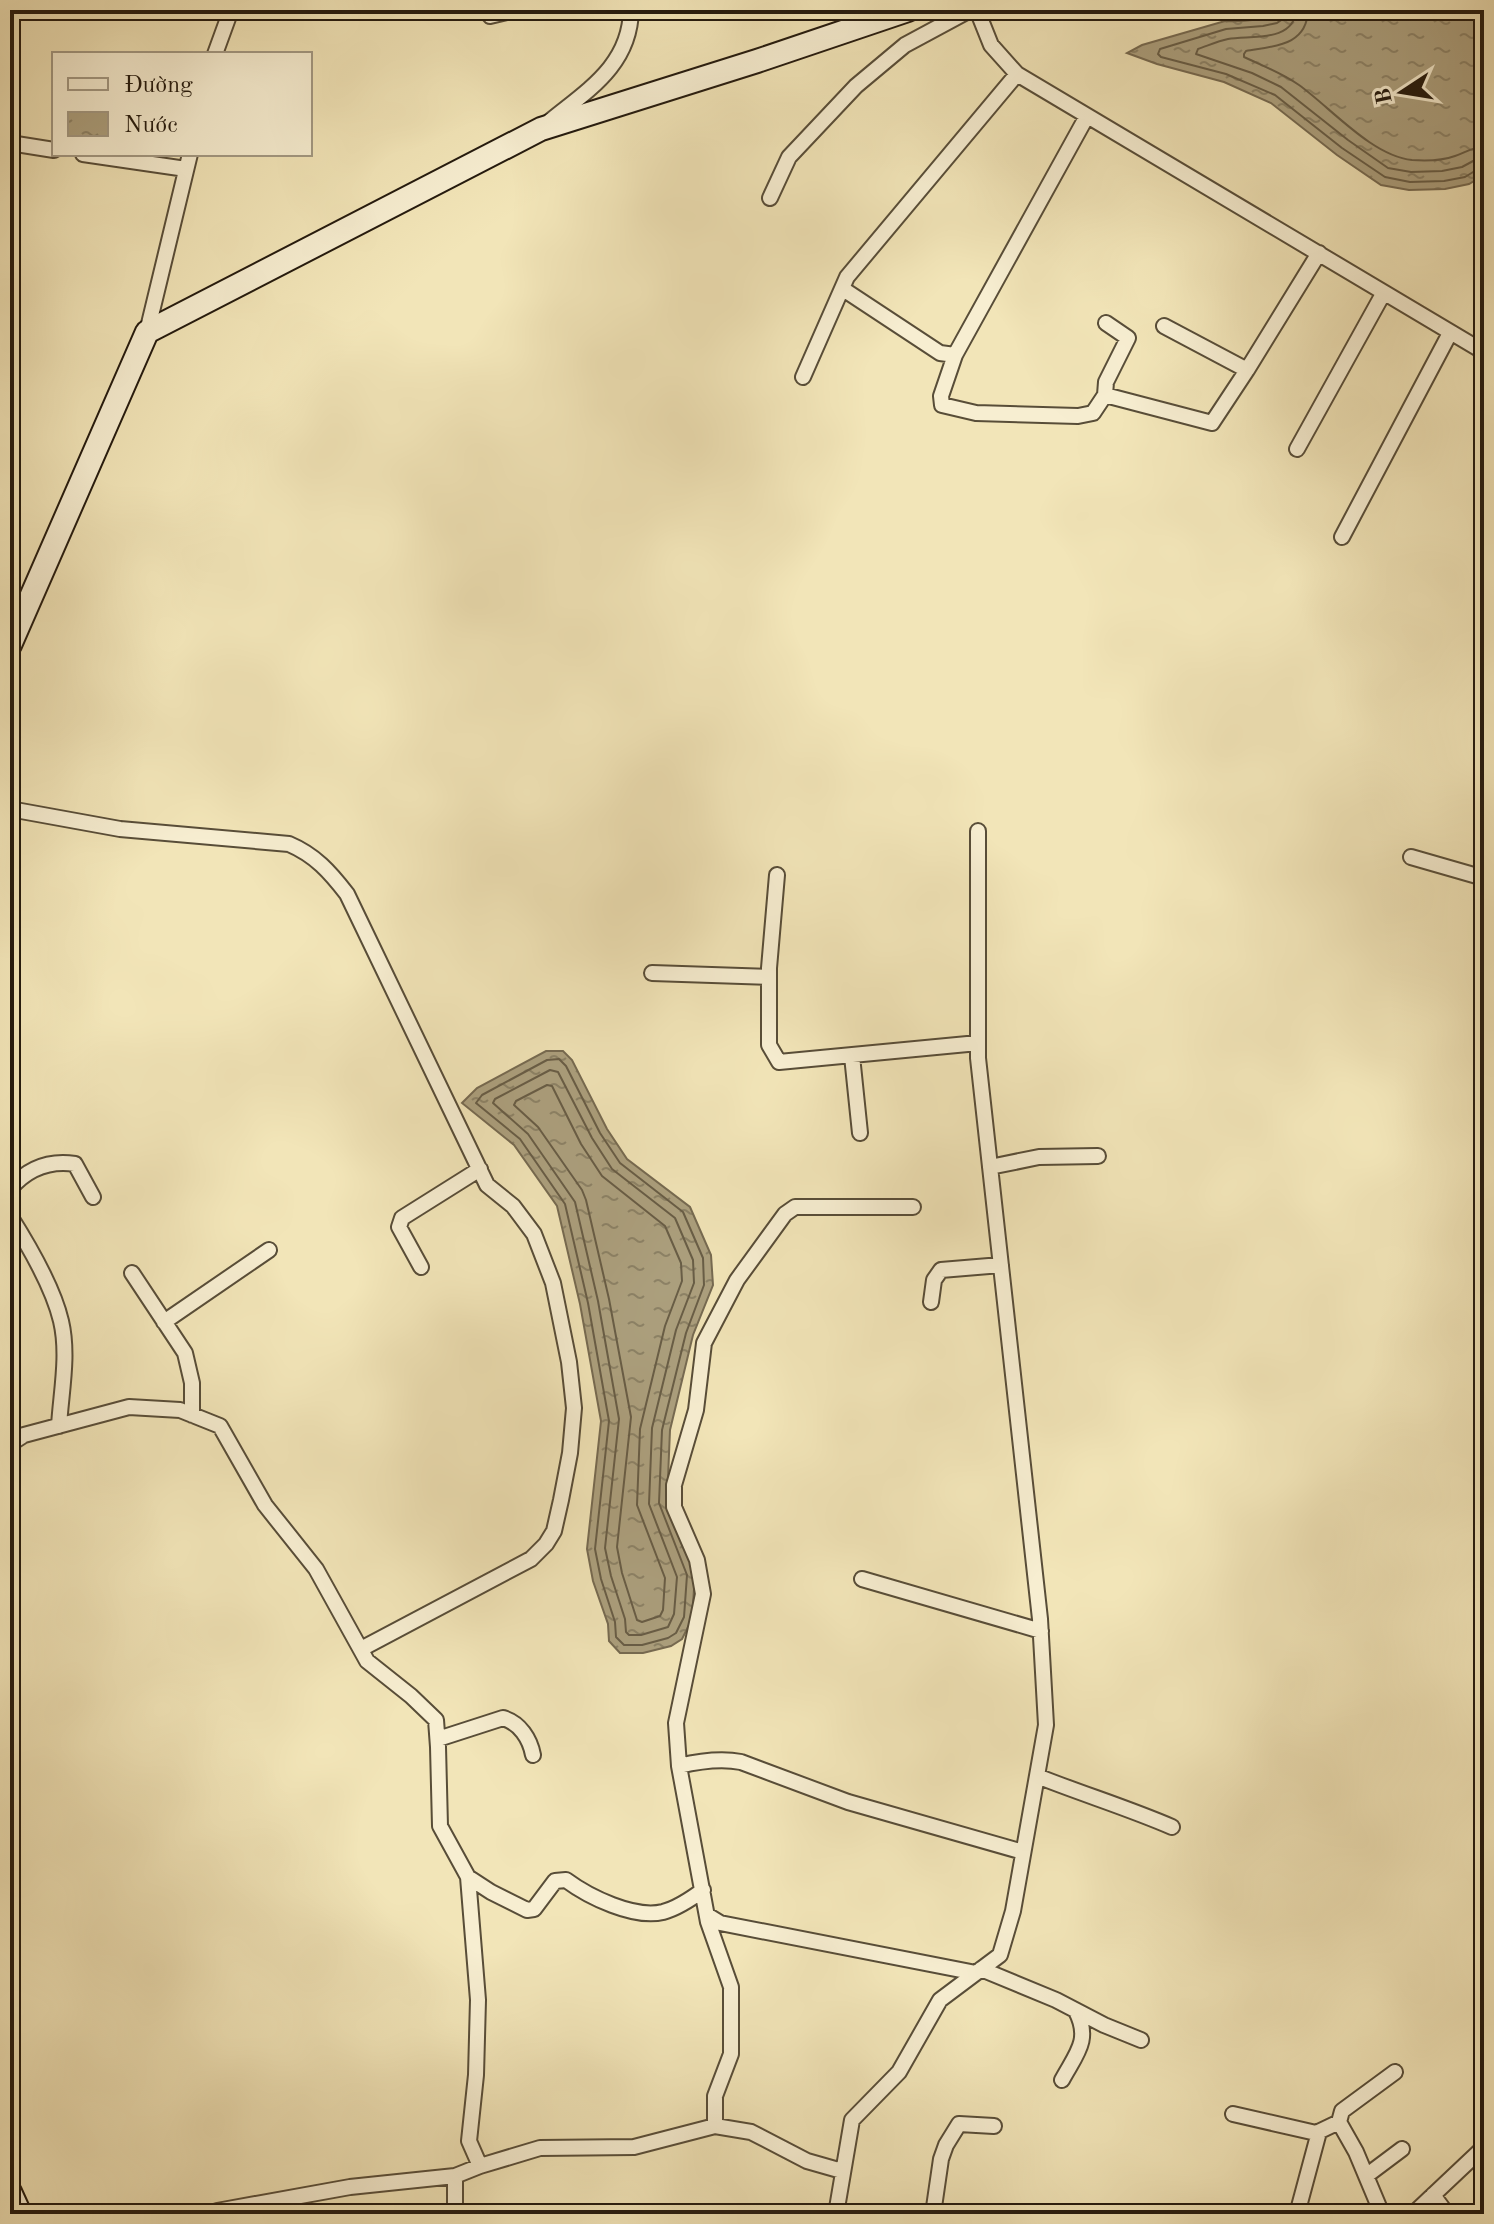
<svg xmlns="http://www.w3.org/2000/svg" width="1494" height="2224" viewBox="0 0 1494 2224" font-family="'Old Standard TT',serif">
  <defs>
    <pattern id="water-ripples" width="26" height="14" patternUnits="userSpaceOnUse" patternTransform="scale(2)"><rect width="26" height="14" fill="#aca07e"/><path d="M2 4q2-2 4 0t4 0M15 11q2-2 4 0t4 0" fill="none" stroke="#8c8266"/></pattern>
  </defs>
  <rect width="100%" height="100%" fill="#f2e5b8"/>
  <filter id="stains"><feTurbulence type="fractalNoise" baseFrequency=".0025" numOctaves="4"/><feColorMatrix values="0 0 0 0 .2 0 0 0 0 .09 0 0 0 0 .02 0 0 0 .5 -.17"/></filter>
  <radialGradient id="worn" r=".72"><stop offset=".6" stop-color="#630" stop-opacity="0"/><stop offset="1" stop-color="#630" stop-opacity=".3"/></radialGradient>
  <path fill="url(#water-ripples)" stroke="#766a51" stroke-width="2" d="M1284 10H1358L1373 13 1375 10H1484V175L1469 184 1445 189 1409 190 1381 185 1337 155 1271 103 1224 82 1157 64 1127 53 1142 45 1225 21C1245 22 1267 20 1284 10Z
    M546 1051H563L572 1060 607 1129 627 1159 690 1207 711 1255 713 1285 693 1335 670 1430 667 1502 695 1574 692 1619 682 1639 671 1646 643 1653H620L609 1641 608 1624 593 1581 587 1549 601 1421 580 1304 557 1206 514 1145 462 1103 477 1088Z"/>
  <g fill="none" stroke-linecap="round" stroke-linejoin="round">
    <path stroke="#685d46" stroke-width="2" d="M1286 10 1284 18 1277 23 1263 26 1226 29 1160 49 1158 54 1161 57 1226 74 1275 95 1342 148 1385 177 1410 182 1444 181 1465 177 1478 169H1484
      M1296 10C1294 43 1250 35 1228 39 1218 41 1207 46 1198 49L1196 54 1252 73 1281 87 1348 140 1388 168 1411 172 1442 171 1462 167 1475 160 1484 159
      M1308 10C1307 46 1274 46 1246 51L1244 54V57C1263 66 1282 73 1299 85 1331 108 1372 156 1412 160 1426 161 1441 161 1455 156 1465 153 1472 147 1484 147
      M547 1060 559 1059 566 1066 600 1133 620 1163 683 1212 703 1258 704 1285 686 1333 662 1430 659 1503 687 1575 684 1617 676 1633 668 1638 642 1645H624L616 1637 615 1622 601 1579 595 1549 609 1421 588 1303 565 1204 520 1139 476 1103 482 1095Z
      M550 1070 558 1072 592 1138 612 1169 675 1218 693 1260 694 1283 676 1330 652 1428 649 1504 677 1577 674 1614 668 1627 641 1635H629L626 1632 625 1619 611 1576 605 1548 619 1419 598 1301 575 1202 528 1134 493 1103 495 1099Z
      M547 1085 552 1086 581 1144 602 1176 665 1226 681 1263 682 1281 665 1326 640 1429 637 1505 665 1578 663 1610 660 1616 642 1622 637 1620 622 1573 617 1547 631 1417 609 1299 586 1200 582 1190 538 1127 514 1105 516 1101Z"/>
    <defs>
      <path id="street" d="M977 10 991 45 1017 74 1484 352
        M490 16 515 10
        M215 54 231 10
        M1087 116 955 355 941 396 942 405 976 413 1078 416 1093 413 1105 395
        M550 121C588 90 630 65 631 10
        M10 143 54 150
        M83 154 186 169
        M770 198 789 157 856 86 905 45 970 10
        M843 289 940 353 955 355
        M1106 323 1128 338 1106 382 1105 395 1212 423 1247 370
        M1164 326 1247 370 1319 253
        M147 332 190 154
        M803 377 847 277 1017 74
        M1297 449 1383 294
        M1342 537 1450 333
        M10 809 120 829 289 844C315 855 330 872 347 894L487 1185 513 1206 534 1234 553 1283 569 1362 574 1408 570 1453 561 1500 554 1531 546 1544 531 1559 361 1649
        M1411 857 1484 878
        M777 875 769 968V1045L779 1062 978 1043
        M652 973 769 977
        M852 1056 860 1133
        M990 1167 1039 1157 1098 1156
        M10 1189C27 1169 48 1160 75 1164L93 1197
        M10 1216C29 1246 53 1287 61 1321 69 1355 61 1392 59 1426
        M421 1267 399 1227 402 1218 480 1169
        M132 1273 185 1353 192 1383V1415
        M931 1302 934 1280 941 1270 1001 1265
        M164 1322 269 1250
        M10 1444 24 1435 129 1407 180 1410 220 1426 265 1505 316 1569 367 1661 411 1696 436 1720 438 1747 440 1826 468 1877 478 2000 476 2075 469 2141 480 2166
        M862 1579 1041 1631
        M438 1739 503 1718C520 1723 530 1739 533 1755
        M679 1766C700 1761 720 1758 741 1762L848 1802 1023 1852
        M1037 1776C1082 1794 1128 1808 1172 1827
        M468 1877 491 1892 527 1910 534 1909 555 1881 566 1880C589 1897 634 1919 663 1912 678 1908 691 1899 703 1890
        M707 1915 720 1923 976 1973
        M981 1969 1056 2000 1104 2025 1141 2040
        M1062 2080C1076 2054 1091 2040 1076 2011
        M1233 2114 1316 2133 1339 2122
        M715 2126V2096L731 2054V1987L708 1922 679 1766 676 1723 703 1594 697 1560 674 1507V1485L696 1410 704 1343 737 1280 785 1214 795 1207H913
        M1366 2176 1402 2149
        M1433 2195 1447 2214
        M216 2214 217 2211 350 2187 455 2176 480 2166 540 2148 634 2147 715 2126 751 2132 807 2161 842 2171
        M455 2214V2176
        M836 2214 852 2120 899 2072 940 2000 1000 1955 1013 1911 1046 1725 1040 1619 978 1058V831
        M933 2214 941 2159 946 2145 959 2124 994 2126
        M1297 2214 1319 2132
        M1382 2214 1356 2152 1339 2122 1342 2111 1395 2072
        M1413 2214 1484 2147"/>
      <path id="secondary" d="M10 645 147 332 541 129 757 61 908 10
        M10 2192 20 2214"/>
    </defs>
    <use href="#street" stroke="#584d38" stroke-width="18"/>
    <use href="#secondary" stroke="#241a0e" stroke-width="26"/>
    <use href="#street" stroke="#f7eed1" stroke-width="14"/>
    <use href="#secondary" stroke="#f7eed1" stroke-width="22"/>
  </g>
  <rect width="1494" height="2224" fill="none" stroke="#f2e5b8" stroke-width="40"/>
  <rect x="12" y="12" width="1470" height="2200" fill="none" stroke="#241a0e" stroke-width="4"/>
  <rect x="20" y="20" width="1454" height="2184" fill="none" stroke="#241a0e" stroke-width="2"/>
  <rect x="52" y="52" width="260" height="104" fill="#f7eed1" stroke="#a39983" stroke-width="2"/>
  <rect x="68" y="78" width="40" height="12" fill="#f7eed1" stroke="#a39983" stroke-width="2"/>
  <text x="124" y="92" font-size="24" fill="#241a0e">Đường</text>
  <rect x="68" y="112" width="40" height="24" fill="url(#water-ripples)" stroke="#a39983" stroke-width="2"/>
  <text x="124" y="132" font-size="24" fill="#241a0e">Nước</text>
  <g transform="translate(1402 92) rotate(258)" stroke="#f7eed1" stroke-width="6" paint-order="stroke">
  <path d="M0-6L14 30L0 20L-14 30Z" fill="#241a0e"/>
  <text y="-12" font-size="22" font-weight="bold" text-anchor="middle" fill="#241a0e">B</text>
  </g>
  <rect width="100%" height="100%" filter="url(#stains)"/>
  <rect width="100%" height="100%" fill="url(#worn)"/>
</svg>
